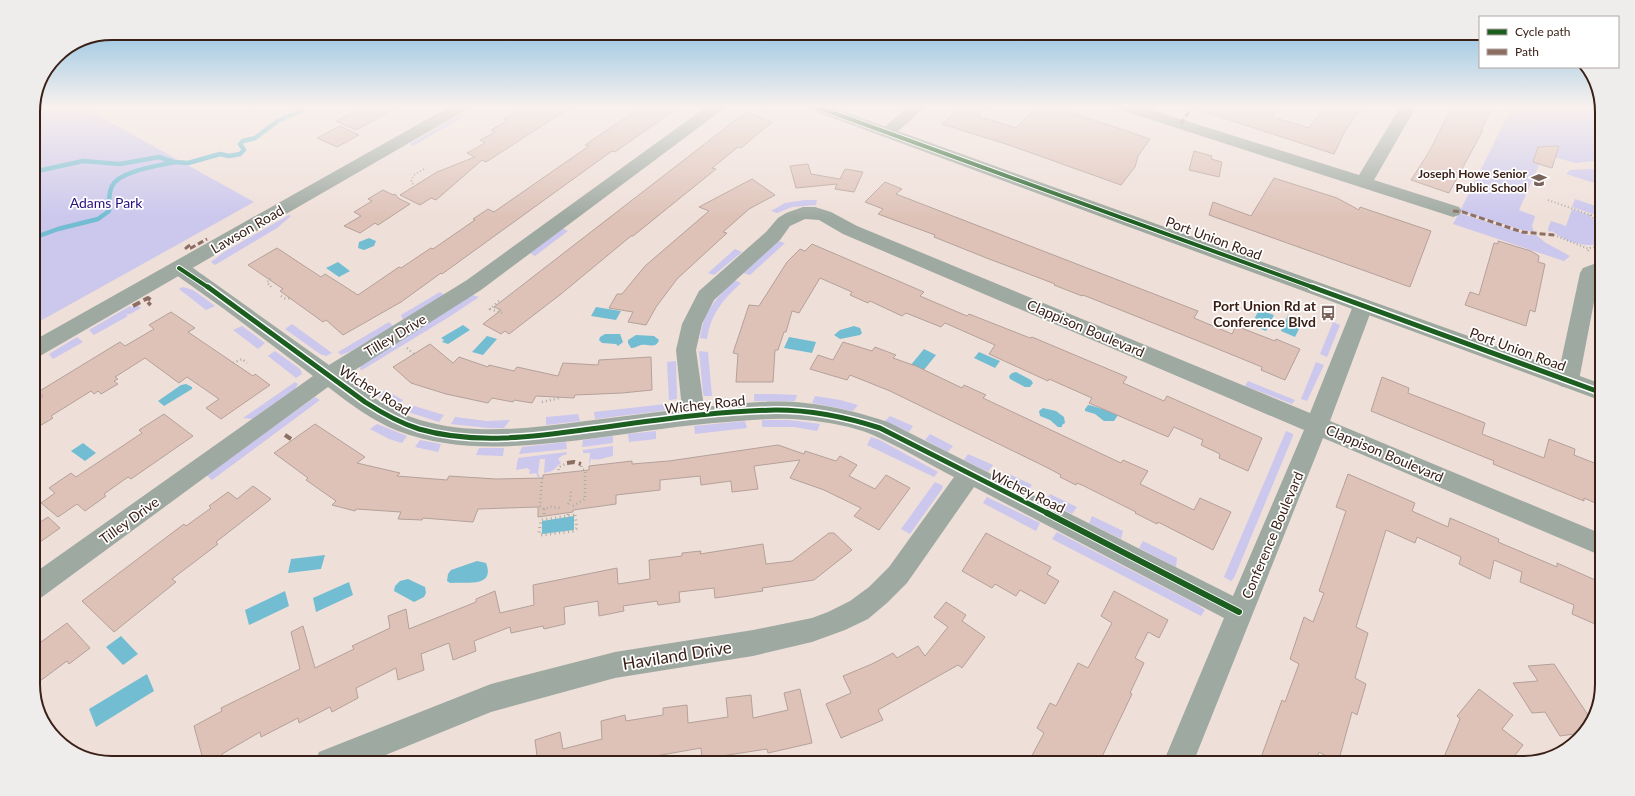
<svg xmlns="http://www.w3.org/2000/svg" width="1635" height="796" viewBox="0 0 1635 796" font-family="Lato,sans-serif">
  <rect width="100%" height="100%" fill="#efdfd9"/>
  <path fill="#cbc7ed" d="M33 107H84L101 117 254 202 33 325Z
    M1512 107H1602V160L1576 163 1536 152 1533 162 1552 169 1539 165 1519 210 1535 216 1532 226 1534 232 1522 230 1460 211Z
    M460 115 465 116 413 146 410 144Z
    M1594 169 1598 170 1601 185 1566 174 1570 170Z
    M1575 199 1602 208V217L1572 207Z
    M805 200H817L816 205 792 207 777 213 771 211 785 203Z
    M1572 209 1589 215 1602 228V244C1582 247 1568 243 1552 231L1549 232 1548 228 1551 221 1566 226Z
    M1459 213 1528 235H1536L1546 243 1570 256 1564 261 1453 224Z
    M289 215 291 216 277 228 215 265 211 262 224 252Z
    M562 228 568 231 535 256 530 253Z
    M778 241 785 243 750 275 743 273Z
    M735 249 742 252 714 275 708 273Z
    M734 280 741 283C723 300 711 313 707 339L700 338C704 310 716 299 734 280Z
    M183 287 193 290 215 306 206 310 179 289Z
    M440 292 444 295 403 320 401 315Z
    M472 295 479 297 449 317 362 370 360 369 361 365Z
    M137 305 141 308 130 314H126L128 316 94 335 89 330 130 306 132 308Z
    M389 322 393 326 351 351 341 355 338 352Z
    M1333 322 1340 325 1327 357 1320 354Z
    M292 324 332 353 326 356 320 354 285 329Z
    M242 326 265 343 258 349 233 330Z
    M77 337 83 342 53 359 49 354Z
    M275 351 300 369 302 374 296 378 268 356Z
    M699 351 708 352 712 396H704L703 393Z
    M676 361 677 399 669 400 667 362Z
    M1316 362 1324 365 1307 401 1301 399Z
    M1248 381 1295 400 1292 404 1245 386Z
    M295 382 298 384 295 389 253 419 243 418Z
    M385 390 403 400 397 407 377 396Z
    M774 394 797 395 795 401H754V394Z
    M815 396 840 400 858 405 853 411 812 403Z
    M315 397 320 400 212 480 206 475Z
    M666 404V410L661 411 595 419 594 412Z
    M414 406 444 415 439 422 408 412Z
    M578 414 580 421 546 425V417Z
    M890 416 913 426 909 432 885 421Z
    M455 417 487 421 510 420 504 428H489L451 424Z
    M762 420H789L820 424 817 431 794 427H762Z
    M745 421 747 428 695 434 694 426Z
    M377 424 407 436 402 443 389 439 370 429Z
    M656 431V439L629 442 628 434Z
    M1286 431 1293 434V436L1234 578 1231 581 1224 577Z
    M930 434 953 446 948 452 925 440Z
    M613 436V443L582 447 583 440Z
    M871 437 880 440 938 472 934 477 867 445Z
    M420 440 441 444 438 452 415 447Z
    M566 442 567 449 519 454 522 447Z
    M613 446V456C604 457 602 461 591 459L589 466 590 453H583V450Z
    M479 448H504L503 456 476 455Z
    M567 452 566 455H563L558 459 561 463C553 469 556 471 544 473L545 459H540L538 473 540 477H538L536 473 529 474 530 470 527 468 516 470 518 458Z
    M968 454 993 465 988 472 964 460Z
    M1009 474 1032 485 1027 492 1004 480Z
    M935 482 943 486 942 489 910 534 901 529Z
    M1050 494 1077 507 1072 514 1045 501Z
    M987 497 1040 523 1036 531 983 503Z
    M1092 516 1123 531 1121 539 1089 523Z
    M1057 532 1196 604 1205 610 1201 616 1052 539Z
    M1143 541 1177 558 1176 567 1139 548Z"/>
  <path fill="#72bdd2" d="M369 238 376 241 374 246 364 250 358 248 359 242Z
    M338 262 350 271 339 277 326 268Z
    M596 307 621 311 616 320 591 316Z
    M1259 310 1274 315 1266 331 1251 325Z
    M1288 315 1303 321 1295 337 1281 331Z
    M463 325 470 330 448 344 442 342 444 340 441 338Z
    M854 326 860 328 862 333 860 335 840 339 834 335 840 330Z
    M605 334H620L623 342 618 346 616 344 602 343 599 340 600 337Z
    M636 335 654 336 659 340C656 349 648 344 641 345 637 346 635 348 631 348L628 343V340Z
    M487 336 497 339 483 355 472 352Z
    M789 337 816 342 812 353 784 348Z
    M924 349 936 355 923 371 910 366Z
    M979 352 1000 361 995 368 974 358Z
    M1016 372 1031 380 1033 383 1030 387H1025L1010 379 1009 376 1012 373Z
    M186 384 192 387V389L164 406 158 401 181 385Z
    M1088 405C1091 405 1116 413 1118 415L1114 421H1104L1095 414 1085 411V409Z
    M1043 408 1056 411 1064 417 1065 423 1062 425V427H1058L1050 420 1040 416 1039 411Z
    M83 443 96 453 85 461 71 451Z
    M574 516V530L542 534V521Z
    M325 555 321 569 288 573 291 559Z
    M477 561 486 563C496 589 463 581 450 583L447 581 448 574 451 570Z
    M408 579 425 587 426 593 424 597 414 602 394 591 395 586 400 581Z
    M349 582 353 595 316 612 313 598Z
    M285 591 289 606 249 625 245 610Z
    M121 636 138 654 123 665 106 647Z
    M147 674 154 691 96 727 89 709Z"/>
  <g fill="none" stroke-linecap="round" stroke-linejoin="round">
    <path stroke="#72bdd2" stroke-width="4.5" d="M33 172 83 161 120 164 159 157 174 162 188 163 220 154 229 156 240 154 244 150 240 144 243 141 255 138 279 120 302 111 298 107
      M33 238 58 229 98 219 109 211C109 203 108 194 112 186 119 171 158 166 174 162"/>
  </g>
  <path fill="#dec2b8" stroke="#b4a19a" d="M363 107H399L356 130 336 121Z
    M524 107H571L486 162 482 160 436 200 431 198 420 205 400 195 437 172 475 157 467 153 485 143 480 140 495 132 491 130 507 121 504 119Z
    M641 107H679L615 152 612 151 442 274 441 273 401 302 343 335 326 320 323 322 280 291 283 289 248 265 277 248 321 277 325 274 358 295 399 267 401 268 431 248 433 249 475 220 473 219 488 209 494 212 589 146 585 145Z
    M964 107H987L978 116 1016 128 1037 107H1056L1150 139 1138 156 1135 167 1121 185 1009 145 942 124 958 109 960 110Z
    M1199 107H1278L1272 117 1309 128 1323 109 1337 114 1343 107H1362L1345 131 1334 154 1199 110Z
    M1452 107H1492L1481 130H1483L1449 193 1411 180 1429 152Z
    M746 112 772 122 741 148 738 147 712 168 716 169 633 236H631L561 294 509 334 505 331 501 334 483 324 501 310 494 307Z
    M340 126 359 135 337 147 317 138Z
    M1559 146 1552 168 1533 162 1538 147Z
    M1194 151 1212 156 1211 159 1222 162 1219 177 1189 170Z
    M808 164 811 174 840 179 845 169 863 172 854 192 835 189 837 184 796 188 790 166Z
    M1274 178 1337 198 1359 210 1360 207 1431 231 1410 287 1209 215 1213 202 1251 216Z
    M752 179 775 195 749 209 723 232 727 233 677 279 656 307 646 325 628 322 633 312 609 308 617 294H622L645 266 709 211 699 207Z
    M885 182 902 189 896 194 1198 311 1194 318 1232 334 1236 326 1275 341 1276 339 1300 349 1285 380 1261 370 1262 367 1213 347 1083 295 1082 296 1054 285 1055 284 1021 271 989 259 934 237 935 235 878 214 883 209 865 202Z
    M383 190 393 195 395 194 398 198 410 204 378 225 375 223 360 233 344 226 361 216 354 212 372 201 368 199Z
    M1498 241 1531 251 1539 256 1538 262 1545 264 1535 312 1530 310 1526 326 1465 305 1470 292 1479 295 1494 243 1498 244Z
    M812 244 924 292 920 296 967 316 969 314 1030 338 1032 337 1127 377 1123 383 1164 401 1167 396 1262 438 1248 471 1219 458 1220 454 1201 445 1203 440 1174 427 1168 437 1089 403 1092 398 1049 379 1048 381 989 354 995 345 945 323 941 327 906 313 902 316 870 301 868 303 850 295 852 292 820 278 799 313 792 311 786 332H784L778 350H775L773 382H736L738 354 733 353 749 305 759 306 787 262 800 249 805 251Z
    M171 312 195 328 188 332 253 376 255 374 270 385 221 419 206 408 219 399 187 377 179 383 145 358 115 377 118 379 114 381 118 384 101 394 98 391 94 394 91 391 51 416 53 418 33 430V402L43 396 38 392 120 342 125 346 154 329 149 325Z
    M843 342 872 351 875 347 896 355 893 358 916 366 962 388 964 385 986 395 983 398 1121 463 1123 460 1148 471 1140 484 1194 510 1200 498 1231 512 1213 550 1158 522 1157 524 1135 513 1136 512 1084 486 1077 483 1076 485 1060 477 1061 475 1046 467 890 391 850 375 847 380 810 369 818 355 833 360Z
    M430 344 453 363 459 357 488 367 489 365 514 371 517 367 558 376 563 363 598 365 599 360 651 357 652 390 622 393 575 395 574 398 536 396 532 403 514 400 513 402 492 398 488 403 446 394 411 383 393 367Z
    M1382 377 1409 388 1408 393 1485 423 1482 434 1544 458 1549 439 1575 449 1574 455 1602 466V506L1584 498V501L1493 464 1494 461 1371 411Z
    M164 414 193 436 131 479 128 477 104 494 106 496 85 511 77 504 58 517 41 503 55 493 49 488 71 473 76 477 142 433 139 430Z
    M315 424 365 457 357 463 400 473 397 476 447 480 449 476 496 479 543 478V475L589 470V466L632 461V464L669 461 778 445 804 454 805 451 836 461 840 456 857 465 849 476 875 489 886 475 910 488 879 530 854 516 861 508 824 490 790 478 800 460 754 466 758 489 732 492 731 481 701 485 700 476 660 480V490L616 495V504L573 510V512L538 517V507L478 509 473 522 423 518 422 520 398 519 401 512 356 509 355 511 332 505 336 501 306 480 308 478 274 453Z
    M1348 474 1415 503 1412 511 1448 527 1450 518 1499 539 1498 542 1557 567V563L1602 583V627L1572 614 1574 605 1520 582 1522 572 1494 560 1490 579 1459 564 1461 557 1417 537 1415 543 1386 530 1356 627 1368 633 1355 678 1366 684 1357 715 1352 712 1338 763 1319 752 1315 763H1259L1282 700 1285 702 1299 664 1290 659 1304 617 1313 622 1324 593 1319 591 1346 511 1336 507Z
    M253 486 271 499 216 542 218 544 172 579 176 582 114 632 82 601 184 524 186 526 211 508 209 506 228 492 237 499Z
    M48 517 60 528 33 547V527Z
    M829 533H834L852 550 814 580 762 588 763 591 715 598 714 588 679 592 680 602 658 605 657 601 623 606 624 611 599 616 598 601 564 607 565 624 544 629 543 626 511 633 510 627 474 641 476 651 453 660 449 643 421 654 424 670 398 680 396 668 356 688 358 698 332 712 330 707 299 723 298 718 261 737 260 732 222 754 224 763H204L194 726 222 711 221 708 300 669 291 632 303 626 315 668 354 649 352 646 390 628 388 616 406 609 409 629 476 602V599L495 591 500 613 534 605 533 585 617 568 618 584 650 579 649 560 682 556V553L701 551 700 554 763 544 766 564 792 561Z
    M986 533 1051 567 1047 574 1059 581 1045 604 1020 590 1016 596 995 584 992 588 962 571Z
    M1114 591 1168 620 1159 638 1148 632 1135 658 1144 663 1130 693 1132 694 1099 763H1028L1044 733 1037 728 1050 703 1056 706 1078 663 1088 668 1112 623 1101 616Z
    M946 602 966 615 962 621 985 637 962 668 958 665 878 710 883 720 841 738 826 704 851 693 843 676 872 664 893 653 897 658 918 646 925 656 948 627 934 617Z
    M67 623 90 648 69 664 67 661 40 681 33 674V648Z
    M1554 664 1592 721 1581 733 1560 736 1545 712 1532 713 1513 683 1538 681 1528 666Z
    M800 689 812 743 768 753 767 749 702 759 701 748 616 763H530L529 757 537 756 535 740 560 732 563 749 602 739 601 721 625 715 626 721 663 715V708L687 705 688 723 728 717 726 698 751 695 753 718 788 710 784 693Z
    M1479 689 1513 715 1502 729 1523 745 1509 763H1453L1444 757 1460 719 1457 716Z"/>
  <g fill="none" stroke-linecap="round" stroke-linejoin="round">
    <path stroke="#a9aca5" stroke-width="2" stroke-dasharray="1 2.5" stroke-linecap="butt" d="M413 184 411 182 414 175 424 169
      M1548 200 1602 219
      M1590 215 1602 226
      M1554 235 1589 249
      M1588 251 1590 248 1602 246
      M271 287 267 282 272 277"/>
    <path stroke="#a9aca5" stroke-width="2.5" stroke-dasharray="1 3" stroke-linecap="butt" d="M281 296 286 299 290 298
      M499 301 490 309 502 313
      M407 348 414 354
      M233 363 242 359 247 363
      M542 402 560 398
      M558 474 559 467 567 463
      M542 478 540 506 544 509 551 507 562 508
      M568 504 570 501 571 490
      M573 506 585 499V470L582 469 581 464
      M544 509V514"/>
    <path stroke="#a9aca5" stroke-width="3" stroke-dasharray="1 3.5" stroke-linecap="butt" d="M544 513V515
      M568 514V516
      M575 515 577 528 574 531 541 535 539 533 541 520Z"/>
    <path fill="#9ea9a1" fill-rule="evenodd" d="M706 107H724L722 110 481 290 344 377C367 393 392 412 420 420 473 436 532 428 586 421 618 417 650 413 682 409L676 350 682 324 699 291 766 232 778 218 786 213 803 207H815L831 212 857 226 1310 413 1353 306 1356 301 1363 299 1370 301 1373 306 1330 421 1602 534V556L1323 438 1193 763H1163L1224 618 974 487 907 583 887 603 868 619 845 630 812 642 753 656 615 678 491 712 366 763H315L319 752 491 684 615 652 753 630 812 618 828 612 850 601 869 587 889 567 954 477C927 463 900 447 873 435 852 426 827 422 805 420 779 417 753 420 727 422 683 425 640 432 596 438 530 446 461 455 398 431 373 421 350 404 328 387L42 597 33 601V574L313 376 224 309 172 272 169 268 172 264C185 260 193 268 203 275L329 365 467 280ZM805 219 819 220 843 234 1304 430 1233 596 888 422C861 413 833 406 805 403 771 399 737 404 704 407L696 350 702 324 714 300 780 240 790 226Z
      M908 107H925L894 135 888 137 882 135 880 132 882 129Z
      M1119 107H1142L1359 175 1400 107H1416L1374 180 1459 207 1462 211 1459 215 1453 217 1447 215 1121 110Z
      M1602 261V275L1599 276 1579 380 1576 386 1568 388 1560 386 1557 380 1580 273 1583 268Z"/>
    <path fill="#9ea9a1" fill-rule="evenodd" d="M449 107H468L466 110 40 356 33 359V341Z"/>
    <path fill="#9da89e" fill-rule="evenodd" d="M809 107H831L1602 384V401L811 110Z"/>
    <path stroke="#8d6e63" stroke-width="3" stroke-dasharray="6 3" stroke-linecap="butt" d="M1181 124 1192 107
      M1453 211 1463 212 1522 232 1554 235
      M190 245 186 248H191L207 239"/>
    <path stroke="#8d6e63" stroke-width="4" stroke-dasharray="8 4" stroke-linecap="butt" d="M133 306 148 298 152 301 148 305
      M285 435 291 439
      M567 463 574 462 581 464"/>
    <defs>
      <path id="cycleway-far2" d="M817 107 1315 288
        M179 268 209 288"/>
      <path id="cycleway-far1" d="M208 287 365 402C382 413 400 423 419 429 474 445 534 437 590 429 652 421 714 411 776 410 812 410 846 417 880 428L1049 514
        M1312 287 1602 393"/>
      <path id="cycleway" d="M1047 513 1239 612"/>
    </defs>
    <use href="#cycleway-far2" stroke="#fff" stroke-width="6"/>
    <use href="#cycleway-far1" stroke="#fff" stroke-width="8"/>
    <use href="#cycleway" stroke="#fff" stroke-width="8"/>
    <use href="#cycleway-far2" stroke="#1b5e20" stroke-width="4"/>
    <use href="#cycleway-far1" stroke="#1b5e20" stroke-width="5"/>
    <use href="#cycleway" stroke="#1b5e20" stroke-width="6"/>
  </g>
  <linearGradient id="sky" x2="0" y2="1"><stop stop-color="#79b8df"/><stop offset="0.49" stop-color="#f8f1ee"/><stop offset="1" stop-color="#f8f1ee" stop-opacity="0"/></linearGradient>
  <rect width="1635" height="218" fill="url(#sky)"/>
  <defs>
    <symbol id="school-bare" viewBox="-9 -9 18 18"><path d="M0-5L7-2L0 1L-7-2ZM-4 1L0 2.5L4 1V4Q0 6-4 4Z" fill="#79635b" stroke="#fff" stroke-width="2.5" paint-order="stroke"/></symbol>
    <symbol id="bus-bare" viewBox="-9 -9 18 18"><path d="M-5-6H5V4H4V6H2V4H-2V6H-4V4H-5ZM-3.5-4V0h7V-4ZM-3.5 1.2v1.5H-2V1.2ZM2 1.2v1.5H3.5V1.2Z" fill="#79635b" stroke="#fff" stroke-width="2.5" paint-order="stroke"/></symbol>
  </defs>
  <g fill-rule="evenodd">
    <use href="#school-bare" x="1528" y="169" width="22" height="22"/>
    <use href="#bus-bare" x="1317" y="302" width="22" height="22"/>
  </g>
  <g text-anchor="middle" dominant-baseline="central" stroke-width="3.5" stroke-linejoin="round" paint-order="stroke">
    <g font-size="12" font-weight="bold" fill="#3a2017" stroke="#fff" text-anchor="end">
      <text x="1527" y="173">Joseph Howe Senior<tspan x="1527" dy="14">Public School</tspan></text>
    </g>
    <g font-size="14" fill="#291080" stroke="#fff">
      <text x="106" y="202">Adams Park</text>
    </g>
    <g font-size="14" fill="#3a2017" stroke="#fff">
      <text transform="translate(247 229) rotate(-30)">Lawson Road</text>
      <text transform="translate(1214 238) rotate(20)">Port Union Road</text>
      <text transform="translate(1086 328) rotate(23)">Clappison Boulevard</text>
      <text transform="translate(395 335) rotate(-31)">Tilley Drive</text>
      <text transform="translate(1518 349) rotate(20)">Port Union Road</text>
      <text transform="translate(375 390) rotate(32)">Wichey Road</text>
      <text transform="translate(705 404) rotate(-6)">Wichey Road</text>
      <text transform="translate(1385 453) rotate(23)">Clappison Boulevard</text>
      <text transform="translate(1028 491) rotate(26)">Wichey Road</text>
      <text transform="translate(129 520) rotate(-36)">Tilley Drive</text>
      <text transform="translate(1272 535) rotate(-67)">Conference Boulevard</text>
    </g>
    <g font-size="14" font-weight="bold" fill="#3a2017" stroke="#fff" text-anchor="end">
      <text x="1316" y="305">Port Union Rd at<tspan x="1316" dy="16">Conference Blvd</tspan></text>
    </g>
    <g font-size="17" fill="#3a2017" stroke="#fff">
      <text transform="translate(677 655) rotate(-9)">Haviland Drive</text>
    </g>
  </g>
  <path d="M0 0H1635V796H0ZM112 40H1523A72 72 0 0 1 1595 112V684A72 72 0 0 1 1523 756H112A72 72 0 0 1 40 684V112A72 72 0 0 1 112 40Z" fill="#efedec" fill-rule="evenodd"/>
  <path fill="none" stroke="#3a2017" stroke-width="2" d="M112 40H1523A72 72 0 0 1 1595 112V684A72 72 0 0 1 1523 756H112A72 72 0 0 1 40 684V112A72 72 0 0 1 112 40Z"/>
  <rect x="1479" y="16" width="140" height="52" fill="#ffffff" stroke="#b0a6a2"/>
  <rect x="1487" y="29" width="20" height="6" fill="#1b5e20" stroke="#b0a6a2"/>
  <text x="1515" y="36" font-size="12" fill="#3a2017">Cycle path</text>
  <rect x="1487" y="49" width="20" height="6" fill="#8d6e63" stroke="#b0a6a2"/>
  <text x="1515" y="56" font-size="12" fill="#3a2017">Path</text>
</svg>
